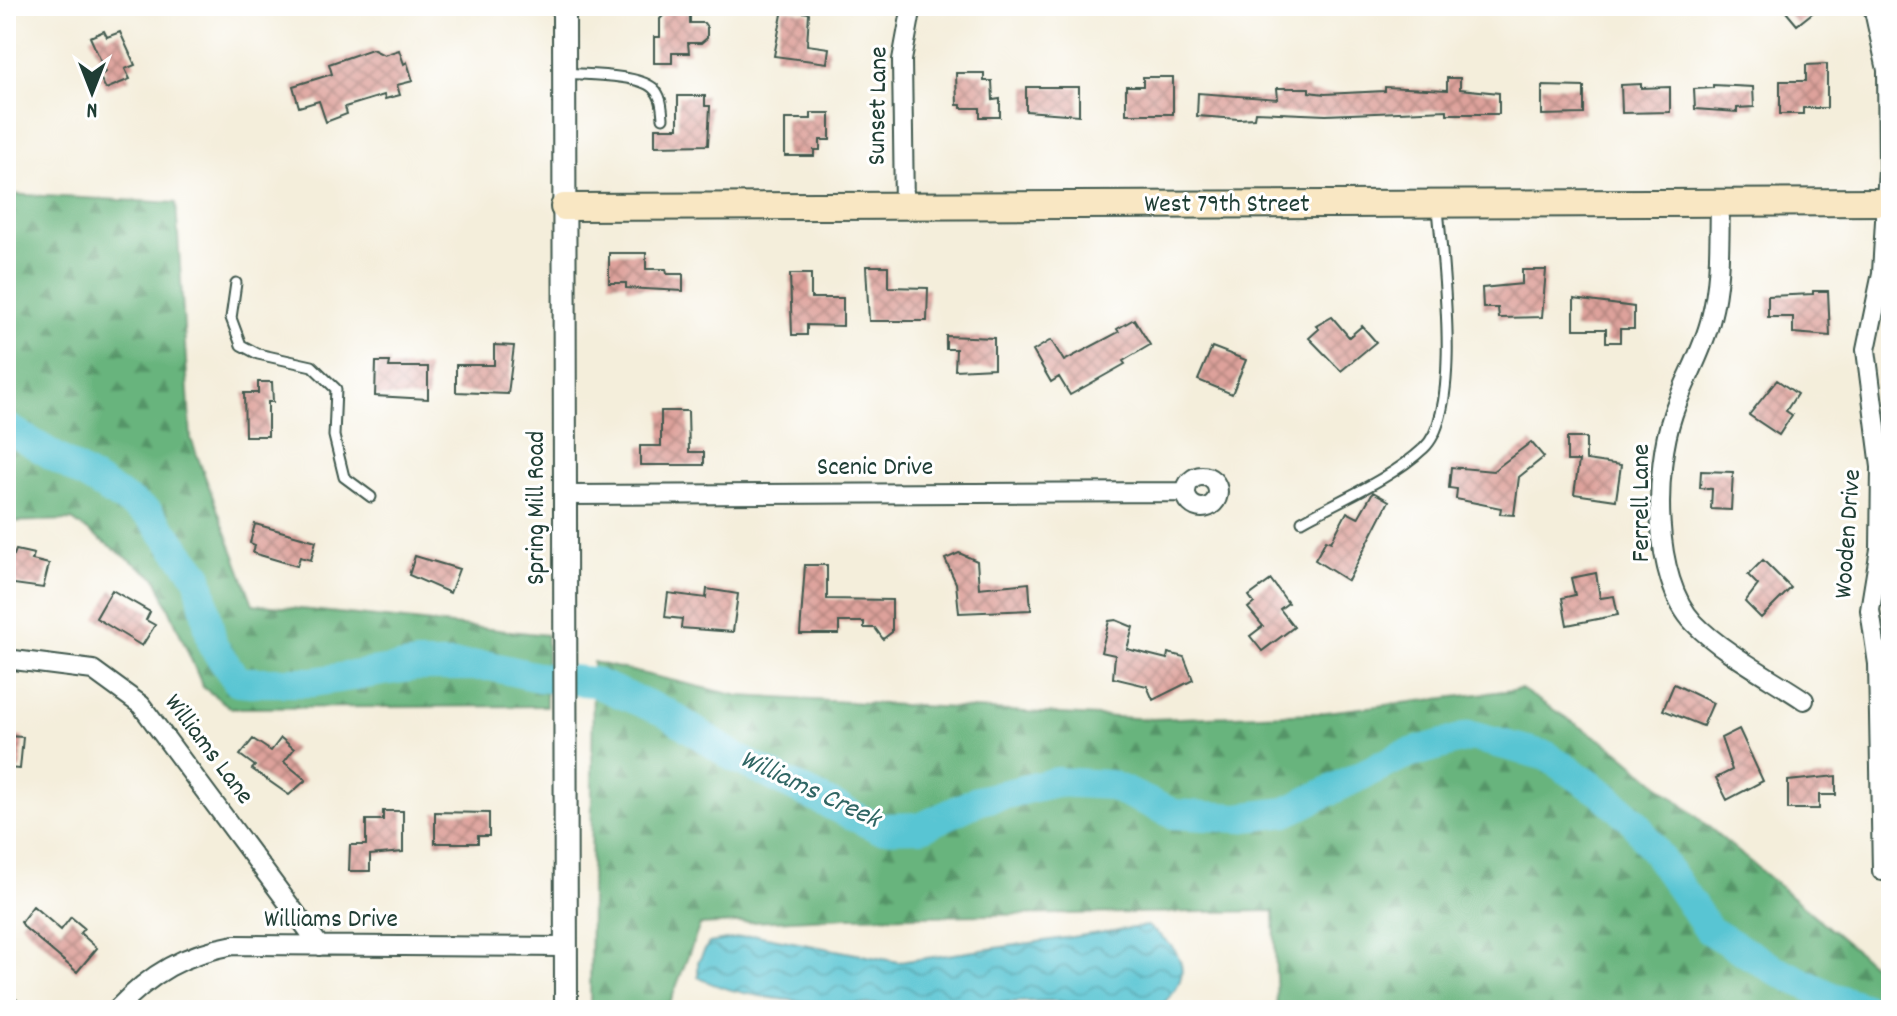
<svg xmlns="http://www.w3.org/2000/svg" width="1897" height="1016" viewBox="0 0 1897 1016" font-family="Dekko,sans-serif">
  <defs>
    <pattern id="forest-firs" width="22" height="20" patternUnits="userSpaceOnUse" patternTransform="scale(2)"><rect width="22" height="20" fill="#68b47d"/><path d="M5 1l3.5 6h-7zM16 11l3.5 6h-7z" fill="#559467"/></pattern>
    <pattern id="water-waves" width="16" height="10" patternUnits="userSpaceOnUse" patternTransform="scale(2)"><rect width="16" height="10" fill="#59c5d3"/><path d="M0 5q4-4 8 0t8 0" fill="none" stroke="#49a1ac"/></pattern>
    <pattern id="building-cross-hatch" width="8" height="8" patternUnits="userSpaceOnUse" patternTransform="scale(2)"><rect width="8" height="8" fill="#dea29b"/><path d="M0 0l8 8M0 8l8-8" fill="none" stroke="#b3857f"/></pattern>
  </defs>
  <rect width="100%" height="100%" fill="#fff"/>
  <filter id="ink" filterUnits="userSpaceOnUse"><feTurbulence type="fractalNoise" baseFrequency=".0125" numOctaves="2"/><feDisplacementMap in="SourceGraphic" scale="16" xChannelSelector="R" yChannelSelector="G"/><feConvolveMatrix kernelMatrix="1 2 1 2 8 2 1 2 1" color-interpolation-filters="sRGB"/></filter>
  <filter id="wash" filterUnits="userSpaceOnUse"><feTurbulence type="fractalNoise" baseFrequency=".006" numOctaves="4" result="noise"/><feDisplacementMap in="SourceGraphic" scale="32" xChannelSelector="R" yChannelSelector="G"/><feGaussianBlur stdDeviation="1.8" result="paint"/><feColorMatrix in="noise" values="0 0 0 0 0 0 0 0 0 0 0 0 0 0 0 0 0 1.4 0 .05"/><feComposite in="paint" operator="in"/></filter>
  <g filter="url(#wash)">
    <rect width="100%" height="100%" fill="#f4eedb"/>
    <path fill="url(#forest-firs)" stroke="#447858" stroke-width="2" d="M6 194 176 203 191 439 253 604 547 635 546 706 231 708 203 687 156 578 72 520 6 522Z
      M593 662 739 696 1152 719 1318 713 1521 689 1617 750 1891 980V1010H1277L1274 911 847 917 700 925 670 1003 630 1010H590Z"/>
    <path fill="url(#water-waves)" stroke="#3c8184" stroke-width="2" d="M1147 926C1187 952 1196 979 1155 1010 1119 1008 1082 1000 1046 1001 958 1003 766 1016 698 977V962L709 943 756 935 899 962Z"/>
    <g fill="none" stroke-linecap="round" stroke-linejoin="round">
      <path stroke="#59c5d3" stroke-width="30" d="M6 427 149 514 198 576 213 646 238 682H313L416 666H490L538 677 593 682 667 713 734 757 878 828 922 827 977 801 1056 782 1110 785 1174 814 1238 818 1286 812 1401 756 1471 736 1547 756 1602 793 1634 821 1709 930 1772 968 1832 997 1872 1010"/>
    </g>
    <g id="blocks">
      <path fill="url(#building-cross-hatch)" d="M1781 6H1821L1797 25Z
        M783 9 809 13 807 45 829 48 827 63 774 56Z
        M666 13H690V23H704L707 27V38L701 43H688L689 53H672V63H654V37H660V19Z
        M104 31 107 37 120 32 135 65 125 69 130 79 106 89 99 76 106 72 90 37Z
        M372 49 384 55 399 50 404 64 407 62 413 81 397 85 400 95 385 99 384 95 345 107 347 114 326 122 319 101 299 107 293 86 332 74 329 64Z
        M1827 64V108H1803V114H1780V81H1806V65Z
        M956 73H984V81H992L993 100 1000 99V117H980V108H961V105H957Z
        M1143 77H1173V114H1126V86H1143Z
        M1447 78H1460V89L1499 93V114H1447V110L1326 115 1255 112 1254 118 1239 119 1197 116 1198 93 1278 99 1277 88H1309V92L1325 94 1385 91V87L1447 90Z
        M1641 84V88L1670 87V112L1622 113 1621 85Z
        M1713 85 1753 87 1754 107 1737 108V112L1695 109 1694 89 1713 88Z
        M1542 86 1584 87V114L1542 115Z
        M1026 87H1079V115L1026 111Z
        M678 96H705V106H710L708 145 655 146V128H678Z
        M811 113H830V140H820V150H814V156H785V119H811Z
        M609 253H646V269H666L667 274H683V291L626 288V283H609Z
        M866 266H888V287L928 288 927 321H869Z
        M1522 270H1546L1542 317 1499 318 1498 308H1483L1482 288 1522 284Z
        M790 274H811V298H843V326L807 325V335H792Z
        M1813 291H1828L1830 336 1793 333V317H1768V296L1813 294Z
        M1574 299 1634 307V329H1620V342H1606V329H1574Z
        M1332 317 1349 337 1362 326 1376 342 1341 371 1309 338 1319 329 1316 326Z
        M1134 319 1150 345 1123 361 1125 364 1070 395 1059 377 1051 382 1033 351 1051 340 1064 361 1119 332 1117 329Z
        M946 336 994 338V368L955 370 956 349H946Z
        M494 345 514 346 508 394 456 392V365H494Z
        M1212 347 1246 360 1232 394 1198 380Z
        M376 362H390L389 367H428V399L375 396Z
        M1777 380 1797 394 1786 411 1792 415 1779 435 1749 415Z
        M258 382H272L273 402H268V436H245L244 393H258Z
        M661 411H688L689 452H704V465H640V446H661Z
        M1567 438H1586V460L1621 465 1616 500 1574 494 1579 461H1567Z
        M1531 442 1544 457 1519 477 1514 515 1500 514 1501 508 1456 499 1457 489 1449 488 1451 467 1493 471Z
        M1701 471 1733 472 1731 510 1711 509 1712 489 1700 488Z
        M1373 492 1389 501 1348 581 1315 560 1326 540 1331 542 1347 512 1358 518Z
        M255 524 316 541 311 560 300 557 297 566 253 553 255 545 250 543Z
        M16 550 34 554 32 560 49 564 43 588 6 583V553L14 555Z
        M959 553 977 561 979 588 1029 583 1031 610 959 613 956 583 945 559Z
        M415 556 459 569 450 593 409 575Z
        M1763 560 1791 588 1761 618 1745 602 1758 585 1748 575Z
        M805 565H827V599L892 600V632L883 639 875 628H864V622H839V634H800Z
        M1596 573 1600 598 1614 596 1618 615 1567 625 1562 598 1575 595 1571 578Z
        M1271 580 1288 603 1280 609 1294 627 1262 651 1250 636 1263 626 1248 608 1254 603 1249 596Z
        M707 589 738 594 733 632 681 628 682 619 665 617 668 593 706 598Z
        M112 590 150 612 146 620 155 625 142 646 96 618Z
        M1116 620 1133 627 1127 649 1167 659 1168 653 1184 657 1193 680 1153 700 1147 686 1113 678 1115 655 1101 652 1109 621Z
        M1674 684 1713 703 1703 726 1663 710Z
        M1739 729 1763 781 1727 800 1716 778 1732 770 1721 738Z
        M7 736 23 737 20 769 6 768Z
        M281 738 294 749 284 762 306 780 289 795 252 769 255 766 240 755 253 739 271 751Z
        M1836 776V795H1819V809H1788V781Z
        M383 811H403V852L370 855V871H349L350 845H366V820H383Z
        M435 812 489 813V836H478V843H435Z
        M33 906 61 930 71 917 84 928 80 933 97 948 77 972 25 928 21 922Z"/>
    </g>
  </g>
  <g filter="url(#ink)">
    <use href="#blocks" fill-opacity="0" stroke="#3f584d" stroke-width="2"/>
    <g fill="none" stroke-linecap="round" stroke-linejoin="round">
      <defs>
        <path id="service" d="M564 73C585 75 637 74 653 88 662 96 662 108 663 118
          M236 283 231 318 241 345 258 354 312 366 336 389 334 436 344 477 371 497
          M1302 521C1342 499 1391 479 1424 448 1463 412 1442 260 1438 208"/>
        <path id="minor" d="M1873 6 1887 70 1888 168 1882 273 1866 350 1881 467 1880 549 1870 610 1878 664 1882 871
          M1720 203C1719 241 1721 280 1711 318 1703 352 1684 381 1673 414 1654 469 1652 579 1694 623 1722 652 1770 677 1804 700
          M904 207 902 60 912 6
          M1186 492a16 16 0 1 1 32 0a16 16 0 1 1-32 0Z
          M565 495 1186 492
          M6 659 93 670 141 705 320 946
          M6 1004 14 1010
          M116 1010C151 973 184 954 234 945L567 947"/>
        <path id="tertiary" d="M564 6 566 1010"/>
        <path id="secondary" d="M564 207 1891 202"/>
      </defs>
      <use href="#service" stroke="#3f584d" stroke-width="13"/>
      <use href="#minor" stroke="#3f584d" stroke-width="22"/>
      <use href="#tertiary" stroke="#3f584d" stroke-width="26"/>
      <use href="#secondary" stroke="#3f584d" stroke-width="30"/>
      <use href="#service" stroke="#fff" stroke-width="9"/>
      <use href="#minor" stroke="#fff" stroke-width="18"/>
      <use href="#tertiary" stroke="#fff" stroke-width="22"/>
      <use href="#secondary" stroke="#f9e7c3" stroke-width="26"/>
    </g>
  </g>
  <g text-anchor="middle" dominant-baseline="central" stroke-width="6" stroke-linejoin="round" paint-order="stroke">
    <g font-size="26" fill="#1f3d34" stroke="#fff">
      <text transform="translate(879 106) rotate(-89)">Sunset Lane</text>
      <text x="1227" y="205">West 79th Street</text>
      <text x="875" y="468">Scenic Drive</text>
      <text transform="translate(1642 503) rotate(-90)">Ferrell Lane</text>
      <text transform="translate(537 508) rotate(-90)">Spring Mill Road</text>
      <text transform="translate(1849 534) rotate(-86)">Wooden Drive</text>
      <text transform="translate(208 750) rotate(53)">Williams Lane</text>
      <text x="331" y="920">Williams Drive</text>
    </g>
    <g font-size="28" font-style="italic" fill="#306664" stroke="#fff">
      <text transform="translate(809 791) rotate(25)">Williams Creek</text>
    </g>
  </g>
  <rect width="1897" height="1016" fill="none" stroke="#fff" stroke-width="32"/>
  <g transform="translate(92 92) rotate(180)" stroke="#ffffff" stroke-width="6" paint-order="stroke">
  <path d="M0-6L14 30L0 20L-14 30Z" fill="#1f3d34"/>
  <text y="-12" font-size="22" font-weight="bold" text-anchor="middle" fill="#1f3d34">N</text>
  </g>
</svg>
